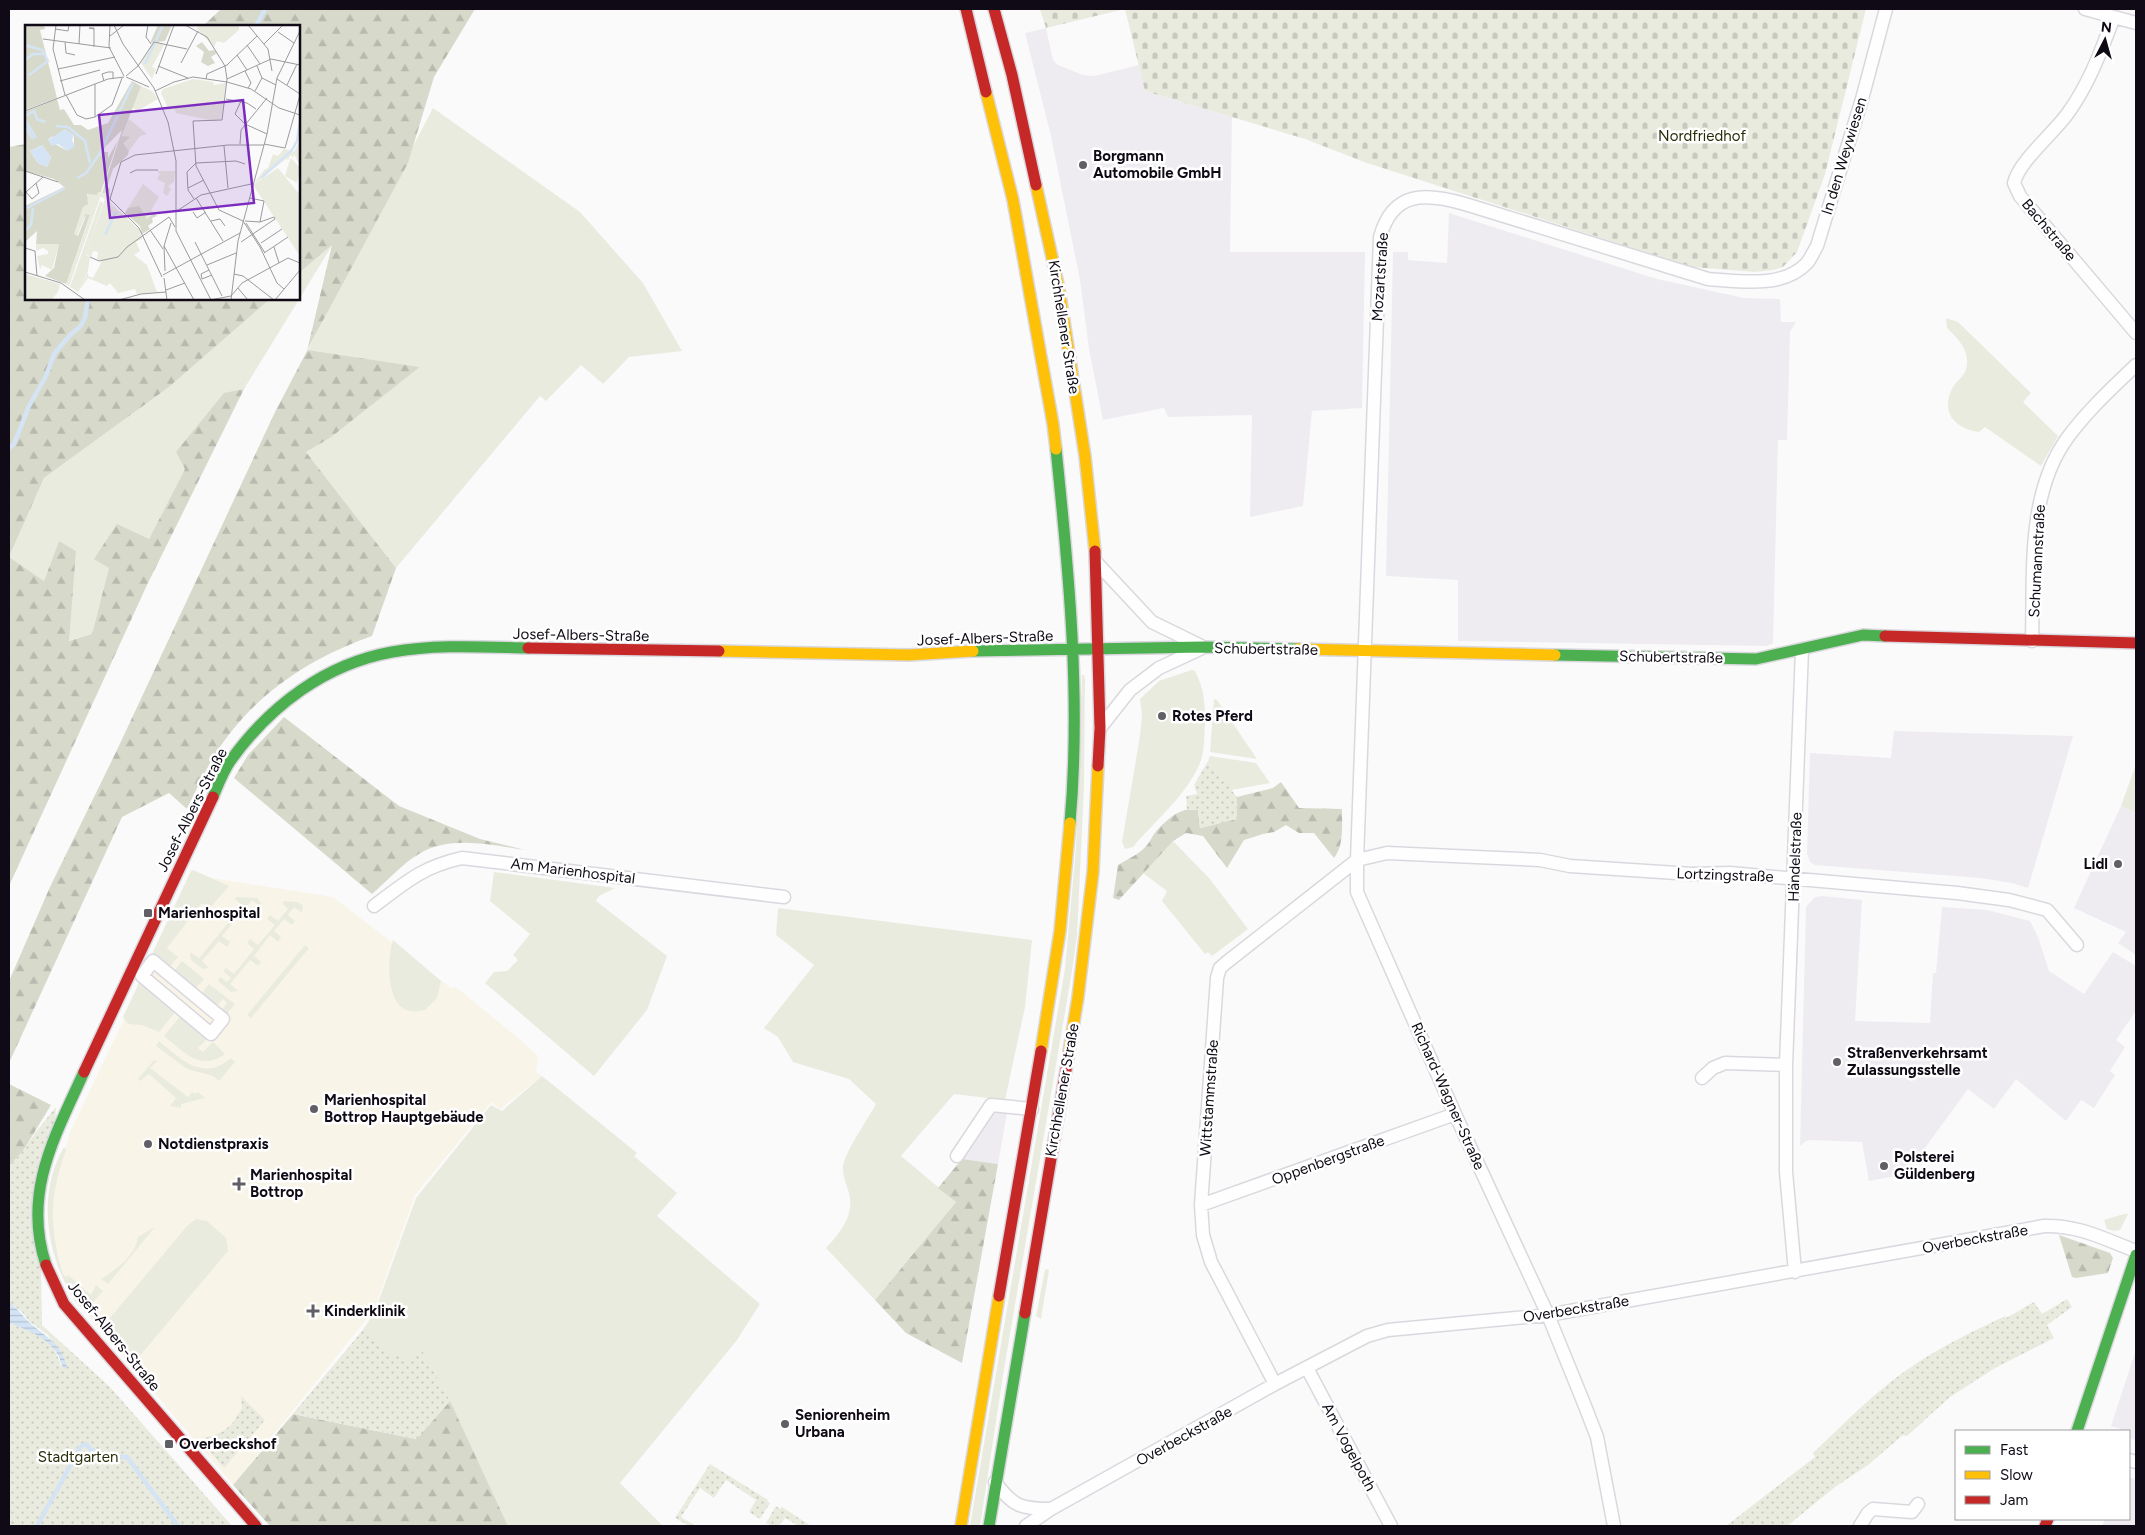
<svg xmlns="http://www.w3.org/2000/svg" width="2145" height="1535" viewBox="0 0 2145 1535" font-family="Figtree,sans-serif">
  <defs>
    <pattern id="forest-firs" width="22" height="20" patternUnits="userSpaceOnUse" patternTransform="scale(1.25)"><rect width="22" height="20" fill="#d7daca"/><path d="M5 1l3.5 6h-7zM16 11l3.5 6h-7z" fill="#b7baad"/></pattern>
    <pattern id="cemetery-stones" width="16" height="16" patternUnits="userSpaceOnUse" patternTransform="scale(1.25)"><rect width="16" height="16" fill="#e9ebdf"/><path d="M2 7V4a2 2 0 0 1 4 0v3zM10 15v-3a2 2 0 0 1 4 0v3z" fill="#c7c8be"/></pattern>
    <pattern id="park-dots" width="8" height="8" patternUnits="userSpaceOnUse" patternTransform="scale(1.25)"><rect width="8" height="8" fill="#e9ebdf"/><path d="M2 2h.1M6 6h.1" fill="none" stroke="#c7c8be" stroke-width="1.8" stroke-linecap="round"/></pattern>
    <pattern id="water-rules" width="6" height="5" patternUnits="userSpaceOnUse" patternTransform="scale(1.25)"><rect width="6" height="5" fill="#d4e4f4"/><path d="M0 2.5h6" fill="none" stroke="#b5c2d0"/></pattern>
  </defs>
  <rect width="100%" height="100%" fill="#fafafa"/>
  <path fill="#eeecf1" d="M1046 28 1053 60 1058 65 1083 75 1094 76 1139 65 1145 91 1232 117 1230 252H1365L1362 408 1312 411 1303 506 1250 517 1252 415 1168 417 1164 408 1103 420 1089 349 1080 280 1051 136 1025 33Z
    M1449 213 1657 279 1744 298 1780 299 1781 322H1796L1790 332 1787 440H1778L1773 643 1767 646 1458 641V580L1386 576 1393 252H1408V260L1447 263Z
    M1894 731 2073 736 2028 888 2012 883 1980 878 1815 865 1810 862 1807 854 1810 753 1891 758Z
    M2121 806 2136 813V955L2118 943 2126 932 2074 908Z
    M1823 896 1862 900 1855 1021 1930 1023 1933 973H1936L1942 907 1987 910 2030 921 2038 937 2049 971 2084 994 2113 952 2136 966V1011L2116 1040 2125 1047 2110 1071 2115 1075 2094 1108 2081 1100 2066 1121 2016 1079 1994 1109 1968 1089 1906 1174 1869 1181 1862 1142 1812 1140 1806 1141 1800 1146 1806 907 1815 897Z
    M993 1111 1007 1113 998 1164 962 1159Z
    M2136 1350V1441L2129 1438V1431H2120V1429L2111 1426Z
    M2129 1477 2136 1480V1526H2102L2105 1519H2129Z"/>
  <path fill="#f9f4e8" d="M193 875 333 897 451 988 456 987 518 1038 538 1056 536 1072 542 1076 500 1109 491 1102 415 1195 374 1310 233 1485 80 1306 63 1274 53 1232 52 1211 54 1191 70 1132Z"/>
  <path fill="#e9ebdf" d="M433 108 580 212 643 283 682 351 629 357 603 384 581 365 546 401 540 396 396 568 306 452 330 438 420 367 307 351Z
    M333 244 244 389 224 394 149 539 95 558 109 568 92 634 68 641 76 551 59 541 44 581 9 557 44 478 169 387 270 299H299V273Z
    M1946 318 1958 322 2031 393 2023 402 2058 436 2041 466 1985 427 1979 432C1956 429 1940 413 1952 389 1957 379 1967 376 1967 363 1968 348 1956 337 1947 328Z
    M1192 670 1195 671C1204 688 1205 703 1205 722 1204 735 1205 748 1201 760 1190 792 1154 822 1133 847L1125 849 1122 842 1140 736 1142 715 1140 699 1159 681Z
    M1082 675H1084L1085 680 1084 786 1077 936 1072 971 1004 1369 980 1526H970L1065 969 1076 848Z
    M1214 699 1217 700 1257 759 1210 752Z
    M1210 756 1256 763 1270 783 1231 790 1208 761Z
    M2136 764V813L2121 806Z
    M1173 841 1209 878 1248 929 1212 956 1208 952 1205 954 1162 901 1167 891 1143 873Z
    M193 870 229 886 210 908 202 903 167 948 178 957 169 968 152 954 191 871Z
    M494 872 615 888 599 896 596 901 667 956 647 1010 594 1076 485 983 494 972 507 971 518 960 513 955 530 934 490 901Z
    M236 897 257 898 261 903 260 906 252 900 222 936 230 942 227 947 219 941 202 961 209 968 203 969 191 960 190 954 191 953 199 958 229 922 222 915 224 912 232 917 243 906 235 899Z
    M284 901 297 902 303 905 302 913 294 907 288 915 295 921 292 925 284 919 274 931 281 937 278 942 270 935 254 956 261 962 258 966 250 960 230 984 238 991 231 992 219 982 218 980 221 977 227 982 231 978 223 971 226 968 234 974 254 949 247 943 250 939 258 945 275 925 267 919 270 915 278 921 288 909 283 904Z
    M778 908 1032 940 1025 1007 1005 1100 954 1094 901 1156 956 1202 875 1300 826 1248C840 1233 855 1215 849 1193 847 1185 842 1175 843 1166 846 1150 868 1119 876 1104L849 1079 793 1062 778 1037 764 1028 814 965 776 935Z
    M393 940 441 981 437 998 425 1010C420 1011 415 1012 410 1011 385 1006 387 958 393 940Z
    M305 945 309 948 251 1018 247 1015Z
    M182 961 204 979 195 989 173 972Z
    M140 981 176 1011 159 1032 142 1025 128 1024 123 1017Z
    M209 984 235 1004 226 1015 221 1011 227 1003 223 999 216 1007 201 994Z
    M181 1015 208 1038 198 1048 203 1052 213 1042 225 1054C200 1072 184 1052 164 1036Z
    M159 1041C182 1060 203 1082 231 1058L235 1062 219 1081 213 1076 187 1069 156 1046Z
    M154 1060 157 1061 150 1068 188 1097 192 1092 195 1094 198 1092 205 1098 181 1104V1108L170 1106 176 1098 149 1074 140 1081 138 1079Z
    M542 1076 637 1153 634 1156 677 1193 657 1216 760 1304 737 1340 620 1483 663 1526H508L450 1402 293 1414 363 1330 375 1311 416 1198 491 1105 502 1111Z
    M64 1147 66 1150C49 1198 49 1225 63 1274L66 1277 68 1275 91 1295 96 1285 103 1291 88 1308 84 1309C76 1305 72 1296 68 1288 45 1247 39 1189 64 1147Z
    M2124 1214H2128L2120 1230 2114 1231 2107 1229 2104 1220Z
    M196 1219 207 1221 226 1238 228 1251 133 1364 104 1329V1325L187 1226Z
    M155 1227 108 1284 101 1279C117 1269 135 1256 138 1237Z
    M1047 1269 1049 1270 1041 1319 1036 1316 1045 1270Z"/>
  <path fill="url(#forest-firs)" d="M221 9H475L434 77 408 163 307 350 420 367 330 438 306 452 396 568 372 636C318 655 267 686 231 732 212 755 200 782 187 809L169 793 122 817 9 1063V981L50 887 117 750 275 412 307 351 332 245 299 273V26H203Z
    M26 144V299H270L169 387 44 478 9 557 44 581 59 541 76 551 69 641 92 634 109 568 94 559 117 524 149 539 185 469 176 452 224 393 244 389 147 585 9 886V147Z
    M284 717 399 806 480 839 525 850C491 845 450 835 419 854 403 863 386 882 372 894L234 778 248 755Z
    M1281 782 1299 808 1342 809C1342 825 1344 846 1334 858L1314 833H1299L1286 825 1274 832 1263 834 1244 840 1227 868 1203 836 1186 833 1173 841 1119 900 1113 898 1118 865C1128 859 1140 854 1148 844 1150 841 1152 837 1154 834 1164 822 1181 805 1198 810L1200 828 1236 819 1237 797 1273 788Z
    M9 1084 51 1105 23 1151 9 1166Z
    M962 1159 998 1164 962 1363 906 1333 875 1300 956 1202 938 1188Z
    M2059 1235 2110 1253 2113 1258 2108 1273 2076 1278 2072 1277Z
    M450 1401 508 1526H270L233 1485 293 1414 416 1439Z"/>
  <path fill="url(#cemetery-stones)" d="M1040 9H1866L1825 174 1797 252 1783 267 1773 270 1755 272 1692 267 1367 163 1305 139 1145 91 1125 9 1046 28Z"/>
  <path fill="url(#park-dots)" d="M1208 761 1237 797V819L1200 828 1198 810H1187L1186 796 1197 794 1194 785Z
    M56 1107 55 1123 39 1160 42 1325 110 1387 232 1526H9V1323C33 1332 54 1338 61 1366L67 1367 48 1335 29 1321 22 1312 9 1302V1166L23 1151 35 1133Z
    M2067 1299 2072 1307 2047 1325 2054 1338 1995 1368 1950 1397 1907 1436 1903 1435 1868 1465 1835 1487 1787 1526H1726L1815 1457 1813 1453C1845 1423 1877 1389 1914 1365 1942 1346 1974 1331 2005 1316L2006 1318 2034 1302 2042 1314Z
    M363 1330 392 1354 408 1359 423 1352 450 1401 417 1439 293 1414Z
    M241 1396 265 1420 224 1468 200 1440 222 1432 232 1424 242 1408Z
    M710 1464 768 1500 767 1501 770 1503 760 1519 749 1512 756 1500 726 1480 714 1498 700 1488 681 1517 696 1526H689L675 1518Z
    M776 1506 780 1509 782 1507 811 1526H799L785 1518 779 1526H772L766 1523Z"/>
  <path fill="url(#water-rules)" d="M9 1302C17 1308 22 1315 29 1322 46 1337 61 1343 67 1367L65 1369C60 1365 61 1360 58 1355 47 1337 28 1330 9 1323Z"/>
  <g fill="none" stroke-linecap="round" stroke-linejoin="round">
    <path stroke="#d4e4f4" stroke-width="4.5" d="M256 26 265 9
      M9 448 14 444 29 406 46 376 54 354 71 334 80 327 85 318 88 299
      M119 1457H127L178 1526
      M37 1526 81 1446 86 1444 90 1449 107 1457"/>
    <defs>
      <path id="street" d="M2085 9 2136 23
        M2114 17C2101 51 2089 84 2068 113 2054 133 2019 161 2014 183L2020 196 2136 333
        M1096 562 1152 622 1201 646
        M2032 641C2034 574 2026 494 2068 437 2088 410 2112 388 2136 365
        M1100 728 1130 690 1159 668 1200 649
        M374 906C406 882 422 867 462 858L784 897
        M153 961 223 1019 211 1034 142 976Z
        M1702 1078 1713 1068 1725 1063 1786 1065
        M957 1156 991 1105 1032 1109
        M1201 1205 1455 1114
        M1795 1272 1786 1172V1065L1802 649
        M1307 1368 1391 1526
        M1275 1384 1211 1262 1203 1235 1201 1205 1217 978 1220 968 1227 962 1357 860 1387 853 1540 860 1570 866 1692 874 1730 873 1957 893 2009 900 2047 910 2077 945
        M2129 1460 2136 1462
        M995 1482C1013 1507 1022 1509 1051 1509
        M1026 1526 1051 1509 1275 1384 1367 1336 1388 1330 1548 1315 2044 1226C2079 1225 2104 1239 2136 1251
        M1614 1526 1597 1437 1583 1401 1548 1315 1455 1114 1357 892V860L1380 237C1393 190 1426 193 1465 204L1708 279C1739 281 1783 289 1807 263 1811 258 1814 251 1817 246L1862 99 1886 9
        M1860 1526 1868 1513 1873 1509 1912 1512 1918 1504"/>
      <path id="fast" d="M1056 449C1069 573 1081 699 1070 823
        M973 651 1203 647 1298 649
        M1555 655 1756 659 1863 635 1885 636
        M213 797C218 785 223 771 231 760 270 706 325 664 392 652 436 644 483 647 528 648
        M46 1265C22 1193 55 1136 84 1072
        M2077 1431 2136 1255
        M989 1526 1025 1313"/>
      <path id="slow" d="M986 92 1013 200 1053 424 1056 449
        M1036 185 1059 289 1085 456 1095 551
        M1298 649 1555 655
        M719 651 909 655 973 651
        M1041 1051 1060 931 1070 823
        M1069 1052 1078 997 1093 872 1098 766
        M961 1526 999 1296"/>
      <path id="jam" d="M966 9 986 92
        M994 9 1012 75 1036 185
        M1095 551 1100 728 1098 766
        M1885 636 2136 643
        M528 648 719 651
        M84 1072 213 797
        M46 1265 64 1304 256 1526
        M999 1296 1041 1051
        M1025 1313 1069 1052
        M2045 1526 2048 1519"/>
    </defs>
    <use href="#street" stroke="#dad8de" stroke-width="15"/>
    <use href="#fast" stroke="#dad8de" stroke-width="14"/>
    <use href="#slow" stroke="#dad8de" stroke-width="14"/>
    <use href="#jam" stroke="#dad8de" stroke-width="14"/>
    <use href="#street" stroke="#fefefe" stroke-width="12"/>
    <use href="#fast" stroke="#4caf50" stroke-width="11"/>
    <use href="#slow" stroke="#ffc107" stroke-width="11"/>
    <use href="#jam" stroke="#c62828" stroke-width="11"/>
  </g>
  <g fill="#615e65" stroke="#fff" stroke-width="2">
    <circle cx="1083" cy="165" r="5"/>
    <circle cx="1162" cy="716" r="5"/>
    <circle cx="2118" cy="864" r="5"/>
    <rect x="143" y="908" width="10" height="10" rx="2.5"/>
    <circle cx="1837" cy="1062" r="5"/>
    <circle cx="314" cy="1109" r="5"/>
    <circle cx="148" cy="1144" r="5"/>
    <circle cx="1884" cy="1166" r="5"/>
    <path d="M236.5 1176.5h5v5h5v5h-5v5h-5v-5h-5v-5h5z"/>
    <path d="M310.5 1303.5h5v5h5v5h-5v5h-5v-5h-5v-5h5z"/>
    <circle cx="785" cy="1424" r="5"/>
    <rect x="164" y="1439" width="10" height="10" rx="2.5"/>
  </g>
  <g text-anchor="middle" dominant-baseline="central" stroke-width="5" stroke-linejoin="round" paint-order="stroke">
    <g font-size="15" fill="#282c06" stroke="#fff">
      <text x="1702" y="136">Nordfriedhof</text>
      <text x="78" y="1457">Stadtgarten</text>
    </g>
    <g font-size="15" font-weight="bold" fill="#0f0a15" stroke="#fff" text-anchor="start">
      <text x="1093" y="156">Borgmann<tspan x="1093" dy="17">Automobile GmbH</tspan></text>
      <text x="1172" y="716">Rotes Pferd</text>
      <text x="2108" y="864" text-anchor="end">Lidl</text>
      <text x="158" y="913">Marienhospital</text>
      <text x="1847" y="1053">Straßenverkehrsamt<tspan x="1847" dy="17">Zulassungsstelle</tspan></text>
      <text x="324" y="1100">Marienhospital<tspan x="324" dy="17">Bottrop Hauptgebäude</tspan></text>
      <text x="158" y="1144">Notdienstpraxis</text>
      <text x="1894" y="1157">Polsterei<tspan x="1894" dy="17">Güldenberg</tspan></text>
      <text x="250" y="1175">Marienhospital<tspan x="250" dy="17">Bottrop</tspan></text>
      <text x="324" y="1311">Kinderklinik</text>
      <text x="795" y="1415">Seniorenheim<tspan x="795" dy="17">Urbana</tspan></text>
      <text x="179" y="1444">Overbeckshof</text>
    </g>
    <g font-size="15" fill="#0f0a15" stroke="#fff">
      <text transform="translate(1844 156) rotate(-73)">In den Weywiesen</text>
      <text transform="translate(2049 230) rotate(50)">Bachstraße</text>
      <text transform="translate(1380 277) rotate(-86)">Mozartstraße</text>
      <text transform="translate(1064 327) rotate(81)">Kirchhellener Straße</text>
      <text transform="translate(2037 561) rotate(-87)">Schumannstraße</text>
      <text transform="translate(581 635) rotate(1)">Josef-Albers-Straße</text>
      <text transform="translate(985 638) rotate(-2)">Josef-Albers-Straße</text>
      <text transform="translate(1266 649) rotate(1)">Schubertstraße</text>
      <text transform="translate(1671 657) rotate(1)">Schubertstraße</text>
      <text transform="translate(192 810) rotate(-63)">Josef-Albers-Straße</text>
      <text transform="translate(1795 857) rotate(-88)">Händelstraße</text>
      <text transform="translate(573 871) rotate(7)">Am Marienhospital</text>
      <text transform="translate(1725 875) rotate(2)">Lortzingstraße</text>
      <text transform="translate(1062 1090) rotate(-80)">Kirchhellener Straße</text>
      <text transform="translate(1448 1096) rotate(66)">Richard-Wagner-Straße</text>
      <text transform="translate(1209 1098) rotate(-86)">Wittstammstraße</text>
      <text transform="translate(1328 1160) rotate(-20)">Oppenbergstraße</text>
      <text transform="translate(1975 1239) rotate(-10)">Overbeckstraße</text>
      <text transform="translate(1576 1309) rotate(-9)">Overbeckstraße</text>
      <text transform="translate(114 1336) rotate(51)">Josef-Albers-Straße</text>
      <text transform="translate(1184 1436) rotate(-29)">Overbeckstraße</text>
      <text transform="translate(1349 1447) rotate(62)">Am Vogelpoth</text>
    </g>
  </g>
  <g transform="translate(25 25)">
    <rect width="275" height="275" fill="#fafafa"/>
    <path d="M133 17 139 20 127 42 131 44 127 54 116 38 126 20ZM116 61 127 66 133 74 112 86 107 82ZM104 94 122 109 115 111 104 126 98 118 97 112ZM274 117 275 141 269 129 268 133 266 130 263 134 266 135 261 147 265 135 261 134 229 159 239 145 254 137 265 125 269 127ZM132 146H150L149 157 143 161 146 164 142 171 138 168 140 158 132 154 135 149ZM118 159 134 172 126 185 129 188 122 194 112 184 103 183ZM63 169 76 170 44 261 41 259 65 191 59 194 52 211 48 209ZM11 219H34L27 245 17 240 15 244 12 231 23 229V226L18 223 11 226Z" fill="#e9ebdf"/>
    <path d="M19 0 20 4 15 5 32 73 0 85V1ZM133 0H147L140 16 125 18ZM177 17 184 26 189 25 192 28 186 32 190 38 183 41 176 37 179 27 171 21ZM107 56 116 61 97 111 105 112 98 118 104 126 103 130 88 144 82 162 85 164 82 169 77 168 97 105 80 122 78 127H83V133L93 115 76 167 72 170 62 169 63 179 58 182 49 209 53 211 61 191 59 189 65 190 41 259 20 251 29 243 34 219H11L12 206 0 217V181L39 162 29 154 0 146V87L32 74 35 85 39 84 49 100H56L63 105 83 98ZM49 110V120L41 125 23 115 26 112ZM17 120 26 132 22 142 13 138 5 126ZM114 181 122 194 129 188 132 191 127 193 128 197 123 201 125 204 117 209 115 201 100 188 103 183Z" fill="#d7daca" fill-rule="evenodd"/>
    <path d="M168 54 188 57 189 60 201 58 196 94 189 96 151 88 149 83 144 85 136 68 138 64ZM0 249 35 259 33 267 26 275H0Z" fill="#e9ebdf"/>
    <path d="M173 0H214V5L199 18 192 16 189 22 172 4ZM259 124 265 125 242 146 248 129 253 131ZM253 143 275 170V231L228 160ZM85 164 86 179 114 204 117 214 111 217 115 226 109 230 122 240 132 267 112 269 110 264 93 268 85 258 82 261 63 253 53 267 63 247V251L68 253 77 236 72 235 73 227 68 226 66 232 61 229 80 174 72 170 73 167 82 169Z" fill="#e9ebdf"/>
    <path d="M266 133 275 143 272 158 260 151ZM75 176 78 178 61 230 65 232 63 246 53 267 45 262Z" fill="#e9ebdf"/>
    <path d="M40 104 49 110 47 115 50 121 43 126 33 119 27 121 23 115ZM17 120 26 132 22 142 13 138 5 126Z" fill="#d4e4f4"/>
    <path fill="none" stroke="#d4e4f4" stroke-width="2.5" d="M0 20 17 25 23 36 4 50M0 35 8 29H19M120 39 138 0M0 91 9 86 12 94 20 97M0 95 11 113M0 101 8 114M31 101 43 102 60 116 65 138M52 153 61 148 75 128 108 58M236 153 267 125 272 116 275 97M0 184 40 163M0 206 6 200 8 183M80 210 91 187"/>
    <path fill="none" stroke="#9c9a9e" stroke-width="1" d="M31 0 28 24 40 70M85 0 84 22 99 51M89 0 98 19 129 63 143 97 151 136V206L186 275M123 0 121 12 126 19M160 0 182 12 200 41 202 54 197 95 168 96 171 141 194 185 218 196 235 222 252 258 259 264M223 0 243 24 247 46M30 4 43 6 44 0M253 7 269 18M85 11 99 0M18 14 86 23M40 17 41 28 50 30M54 19 55 0M239 19 258 0M222 20 235 39M69 22V3H64L69 4M212 30 222 45M156 38 173 6M133 41 163 53M33 44 90 32M220 46 226 58 223 63M131 49 149 0M101 51 113 41 129 17 162 24M101 52 124 62M237 53 251 60M181 54 182 49 202 40 232 11M202 54 246 34 275 40M252 54 275 69M35 56 75 45M79 56 77 49 83 47H88V54M70 59V92M262 60 272 39M130 66 149 57 168 52 202 57 226 64 254 83 275 90M230 66 237 53 232 41M41 70 52 90 61 94 70 92 87 80 97 53M201 74 222 78 231 84M216 76 210 89 220 99 242 109M0 86 83 54 99 52M215 119 216 105 242 73M239 119 260 123 275 70M199 121 203 163M0 146 33 157M105 148 111 145H133M163 163 179 155M1 167 7 174 14 168 11 158M1 167 18 152M171 173 198 216M225 173 239 176 235 197M169 174 163 165 162 147 171 138 211 136 220 139M152 186 176 170 226 159M168 187 172 193 181 187M186 196 195 194 200 201M220 196 235 197 249 192 250 194M221 198 240 228M125 205 138 224M170 217 197 271M216 217 250 194M236 218 257 204M139 221 169 275M249 222 254 238M0 223 10 226 12 251M239 228 263 212M65 232 74 236 93 232 102 222 144 192 150 202M182 240 211 228M184 245 176 249 177 254 187 250M140 246 139 221 146 198M0 247 36 258 60 275M209 249 218 251 249 275M138 250 215 208M137 252 114 203 85 174 96 137 110 130 203 120H239M139 253 142 275M213 263 223 275M141 265 160 258M94 275 116 269 141 267M185 275 206 271 217 258 263 233 275 238M206 275 213 216 242 109 252 53 275 6M250 275 275 245"/>
    <path fill="#7b2cbf" fill-opacity="0.15" stroke="#7b2cbf" stroke-width="2.5" d="M218 75 229 178 85 193 74 90Z"/>
    <rect width="275" height="275" fill="none" stroke="#0f0a15" stroke-width="2.5"/>
  </g>
  <rect width="2145" height="1535" fill="none" stroke="#0f0a15" stroke-width="20"/>
  <rect x="1955" y="1430" width="175" height="90" fill="#ffffff" stroke="#9f9da1"/>
  <rect x="1965" y="1446" width="25" height="8" fill="#4caf50" stroke="#9f9da1"/>
  <text x="2000" y="1455" font-size="15" fill="#0f0a15">Fast</text>
  <rect x="1965" y="1471" width="25" height="8" fill="#ffc107" stroke="#9f9da1"/>
  <text x="2000" y="1480" font-size="15" fill="#0f0a15">Slow</text>
  <rect x="1965" y="1496" width="25" height="8" fill="#c62828" stroke="#9f9da1"/>
  <text x="2000" y="1505" font-size="15" fill="#0f0a15">Jam</text>
  <g transform="translate(2105 40) rotate(6)" stroke="#ffffff" stroke-width="4" paint-order="stroke">
  <path d="M0-4L9 19L0 12L-9 19Z" fill="#0f0a15"/>
  <text y="-8" font-size="14" font-weight="bold" text-anchor="middle" fill="#0f0a15">N</text>
  </g>
</svg>
